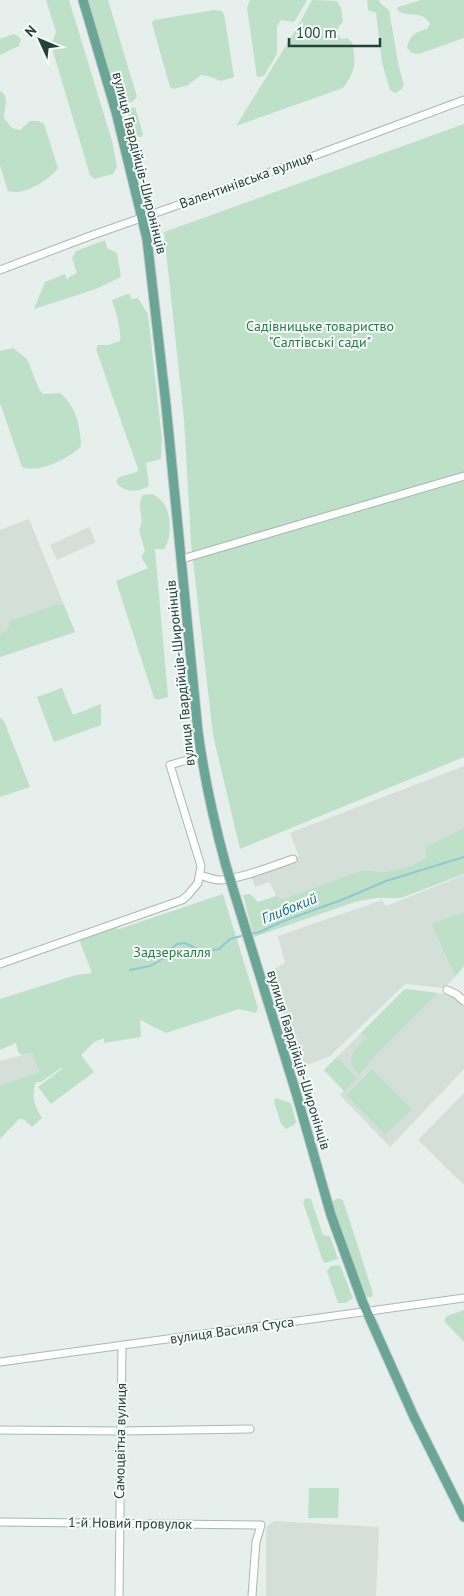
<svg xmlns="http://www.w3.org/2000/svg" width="464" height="1596" viewBox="0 0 464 1596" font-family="'PT Sans',sans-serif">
  <rect width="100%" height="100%" fill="#e6efeb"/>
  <path fill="#d4dfda" d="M29 519 75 632 0 657V530Z
    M89 527 96 542 57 560 50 545Z
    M464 766V828L426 846V858L405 868 383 872 362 870 283 899 276 896 270 882 255 887 251 875 299 857 290 833Z
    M464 875V912L431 925 455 977 444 988 405 984 330 1056 302 1067 299 1064 271 971 285 963 278 936 382 900 386 906Z
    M405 989 452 995 464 1006V1069L390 1147 340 1095 344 1091 324 1070Z
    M32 1053 39 1072 0 1085V1061Z
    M464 1093V1185L418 1140Z
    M274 1521 379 1527 376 1596H266V1527Z"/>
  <path fill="#bfe0c8" d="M46 0H69L112 141 117 167 113 174 94 179 90 175 51 45 56 32Z
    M86 0H108L137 97 132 102 119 105 115 103Z
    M250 0H307L295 21 292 22 281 20 277 26V54L264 76 257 77 247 8Z
    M312 0 337 1 341 8 343 22 339 26 337 33 341 39 347 38 352 42C356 62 356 71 343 88L236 126 298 26Z
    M367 0H379L380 3 389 10 399 68 404 84 402 89 395 93 390 90 382 63 376 13 368 10Z
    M421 0H464V38L419 54 412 53 407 48C409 36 416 31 427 29L430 24C423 9 408 19 397 10L398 7Z
    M214 10 221 11 224 14 234 77 221 81 208 76 201 75 188 85 174 89 170 87 152 23 154 20Z
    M14 34 19 37 21 40 19 46 0 55V39Z
    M0 91C10 96 4 108 4 118L12 128 20 130 30 121H38L44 124 58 168C51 179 22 197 8 191L0 166Z
    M135 107 143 134 141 137H137L133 131 127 109Z
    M464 124V757L240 849 213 735 191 543 184 419 164 232Z
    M105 240 107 248 117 253 121 277 96 289 34 309 45 282 65 274 67 280 69 277 77 273 72 258 76 251Z
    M127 294H130L131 299 138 298 148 314 162 440 161 459 146 463 149 486C137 493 124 493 116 482L119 477 137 472 138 468 128 441 96 349 98 345H108L120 341C122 333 115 308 112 300Z
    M13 348 27 359 39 389 43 394 60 393C75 404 81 428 81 446 70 458 39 474 22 467L0 403V351Z
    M153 494C157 497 162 501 165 505 171 515 172 540 164 549H155L168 697 157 700 154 698 116 581 148 568 142 559V555L145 551 139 530C146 518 135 507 143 495Z
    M56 604 64 605 75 632 0 657V634L8 630 9 622Z
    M62 688 73 715 101 704V725L54 742 37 697Z
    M0 717 4 721 30 787 0 797Z
    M464 828V874L401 898H375L355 902 254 937 243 895 250 894 258 902 276 896 283 899 362 870 383 872 405 868 426 858V846Z
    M223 894 258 1008 256 1013 239 1009 166 1033 140 1020 141 1037 104 1043V1038L94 1042 81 1055 94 1072 51 1104 38 1087 63 1068H61L41 1082H36C31 1097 34 1105 42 1118L32 1127 23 1119H19L0 1139V1085L39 1072 32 1053 22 1055 18 1052 16 1043 0 1050V999L76 975 92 973 78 937 107 926 119 929Z
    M464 912V966L455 977 431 924Z
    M405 989 438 993 371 1060 359 1075C344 1058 353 1052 366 1038L361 1033Z
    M337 1057 357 1078 344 1091 324 1070Z
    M372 1069 412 1109 385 1135 346 1095Z
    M275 1098 291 1103 296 1122 294 1125 286 1129 281 1124 274 1102Z
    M306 1198 311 1199 323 1235 330 1236 338 1259 325 1263 322 1259 303 1202Z
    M338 1198 343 1200 370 1284 373 1294 372 1297H367L363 1293 332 1205 333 1201Z
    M340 1265 353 1298 346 1303H338L327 1271 331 1266Z
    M464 1310V1342L444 1321 447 1316Z
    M309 1488H339L338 1518H308Z"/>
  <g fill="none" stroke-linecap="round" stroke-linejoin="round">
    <path stroke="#8ec9d4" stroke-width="2" d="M250 934 260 932 281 922 344 899 386 881 464 857
      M130 970 150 966 166 957 172 948 177 944 185 943 203 952 219 949 230 939 245 935"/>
    <defs>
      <path id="minor" d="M0 270 90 236 249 180 464 100
        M182 559 464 476
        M200 875C207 877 213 880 220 880 238 880 275 865 293 859
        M0 964 182 900 188 895 198 883 201 866 170 765 201 756
        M447 990 456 994 464 1001
        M0 1362 464 1298
        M0 1430 121 1431 250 1429
        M0 1522 261 1525 256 1542 252 1596
        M119 1596 122 1345"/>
      <path id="major" d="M83 0 116 112 147 239 166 405 198 732C204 777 214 822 226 866
        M269 1005 297 1096 331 1215 363 1303 414 1417 464 1517"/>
    </defs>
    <use href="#minor" stroke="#a8b8b2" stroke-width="9"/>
    <use href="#major" stroke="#c2cac8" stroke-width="11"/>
    <use href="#minor" stroke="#fff" stroke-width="7"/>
    <use href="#major" stroke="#6aa596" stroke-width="9"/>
    <defs>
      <path id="major-bridge" d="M226 866 269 1005"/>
    </defs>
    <use href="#major-bridge" stroke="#c2cac8" stroke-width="11" stroke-linecap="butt"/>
    <use href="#major-bridge" stroke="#6aa596" stroke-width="9"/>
  </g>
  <g text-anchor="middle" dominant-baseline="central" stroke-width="4" stroke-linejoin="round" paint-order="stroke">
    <g font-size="14" fill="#24423a" stroke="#f7fbf9">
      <text transform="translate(140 163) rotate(76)">вулиця Гвардійців-Широнінців</text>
      <text transform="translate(246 180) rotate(-20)">Валентинівська вулиця</text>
      <text transform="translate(180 673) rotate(-96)">вулиця Гвардійців-Широнінців</text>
      <text transform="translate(299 1060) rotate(73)">вулиця Гвардійців-Широнінців</text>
      <text transform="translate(232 1330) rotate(-8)">вулиця Василя Стуса</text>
      <text transform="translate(120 1441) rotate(-89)">Самоцвітна вулиця</text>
      <text transform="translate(130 1523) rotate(1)">1-й Новий провулок</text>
    </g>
    <g font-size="14" fill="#2d7a4b" stroke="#f7fbf9">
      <text x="320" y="326">Садівницьке товариство<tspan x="320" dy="16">"Салтівські сади"</tspan></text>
      <text x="172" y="952">Задзеркалля</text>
    </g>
    <g font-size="15" font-style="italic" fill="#1c6f80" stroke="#f7fbf9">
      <text transform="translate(289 908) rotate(-22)">Глибокий</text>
    </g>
  </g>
  <g transform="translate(40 40) rotate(314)" stroke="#f7fbf9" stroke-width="4" paint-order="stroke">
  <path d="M0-4L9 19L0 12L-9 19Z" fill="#24423a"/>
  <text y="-8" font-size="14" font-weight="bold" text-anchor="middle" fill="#24423a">N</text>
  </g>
  <path d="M289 38v8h91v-8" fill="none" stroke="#24423a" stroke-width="2.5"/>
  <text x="296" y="38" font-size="15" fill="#24423a" stroke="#f7fbf9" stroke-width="4" paint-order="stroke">100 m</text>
</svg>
